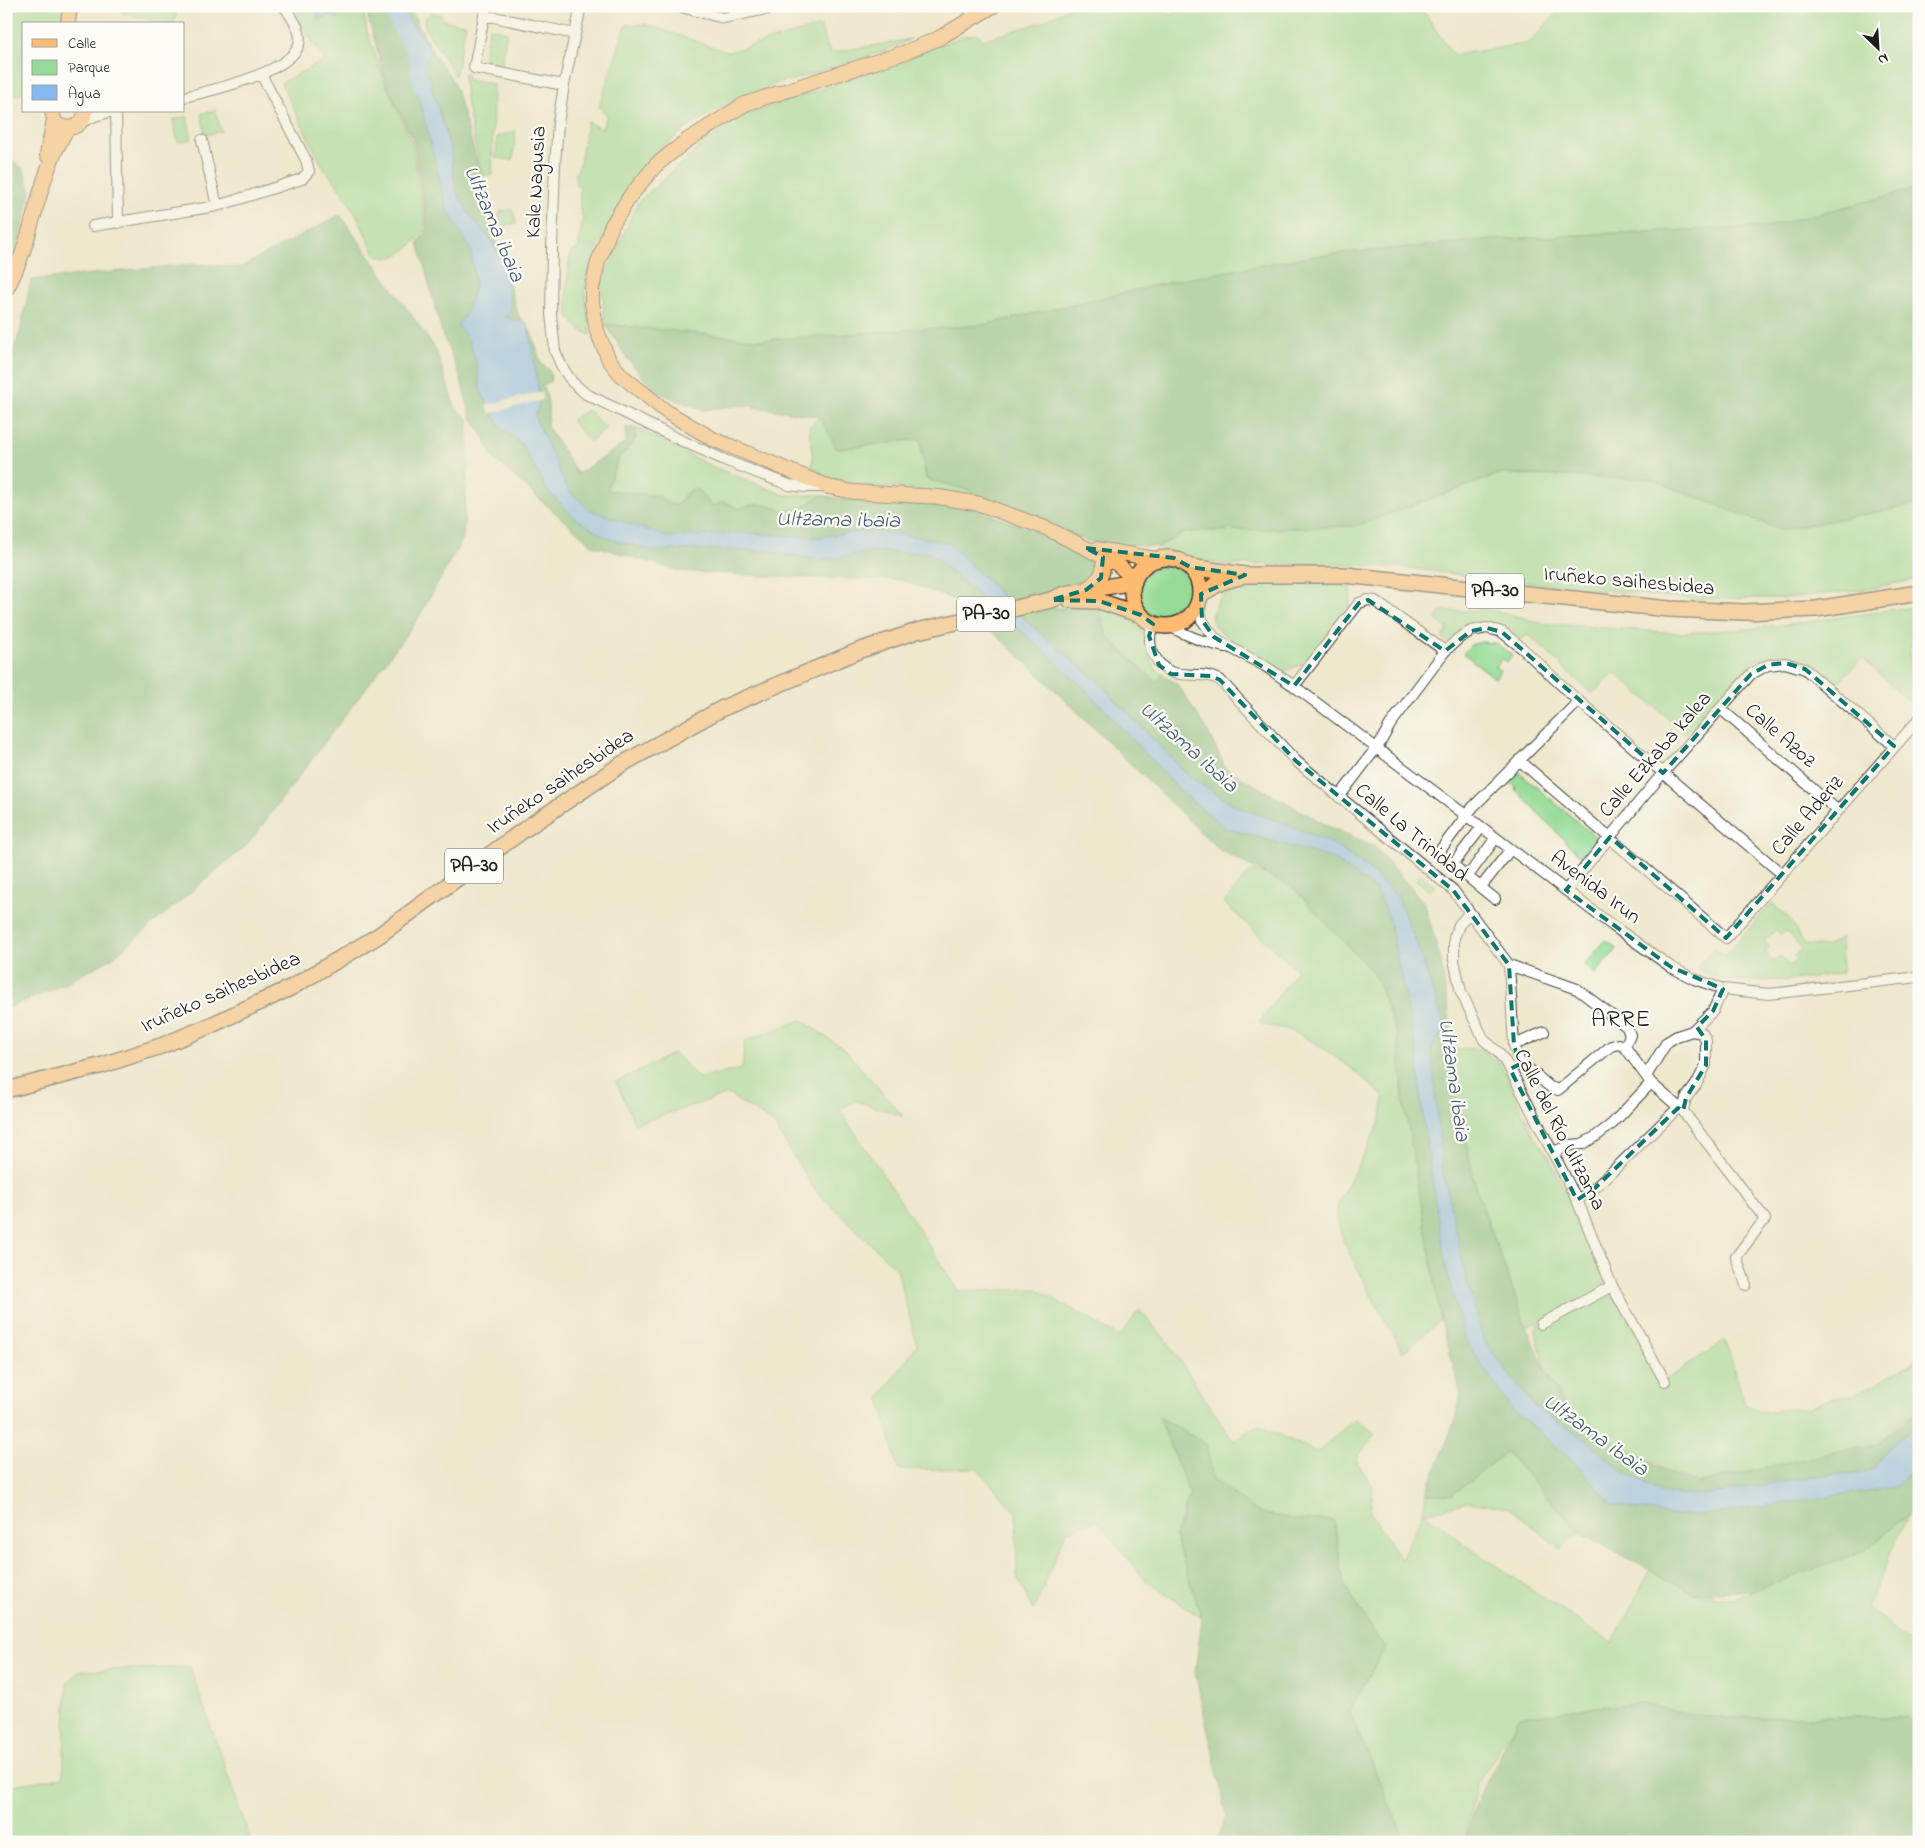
<svg xmlns="http://www.w3.org/2000/svg" width="1925" height="1848" viewBox="0 0 1925 1848" font-family="'Indie Flower',sans-serif">
  <rect width="100%" height="100%" fill="#fdfcf7"/>
  <filter id="ink" filterUnits="userSpaceOnUse"><feTurbulence type="fractalNoise" baseFrequency=".02" numOctaves="2"/><feDisplacementMap in="SourceGraphic" scale="10" xChannelSelector="R" yChannelSelector="G"/><feConvolveMatrix kernelMatrix="1 2 1 2 8 2 1 2 1" color-interpolation-filters="sRGB"/></filter>
  <filter id="wash" filterUnits="userSpaceOnUse"><feTurbulence type="fractalNoise" baseFrequency=".0096" numOctaves="4" result="noise"/><feDisplacementMap in="SourceGraphic" scale="20" xChannelSelector="R" yChannelSelector="G"/><feGaussianBlur stdDeviation="1.12" result="paint"/><feColorMatrix in="noise" values="0 0 0 0 0 0 0 0 0 0 0 0 0 0 0 0 0 1.4 0 .05"/><feComposite in="paint" operator="in"/></filter>
  <g filter="url(#wash)">
    <rect width="100%" height="100%" fill="#eee8cd"/>
    <path fill="#95db95" stroke="#587c58" fill-rule="evenodd" d="M6 6H63L61 24H24V93L6 98Z
      M124 6H178L174 24H170L122 13Z
      M288 6H363L367 32 388 89 412 143 426 228C415 243 395 266 375 254L355 212 334 180 324 169 281 83 325 60Z
      M688 6H756L724 15Z
      M1073 6H1157L1171 15 1185 6H1420L1453 55 1524 44 1530 42 1563 6H1919V188L1766 227 1615 233 1476 241 1313 256 1184 279 983 325 762 340 605 324 602 283 638 202 730 120 825 88 963 36 978 34 983 40 1042 22Z
      M432 12 441 15 444 21 466 24 455 76 426 29 424 19Z
      M645 24 728 52 820 26 830 53 911 39 887 50 790 81 786 80C730 102 674 125 638 176 630 187 624 201 617 212 604 236 585 264 585 293 586 307 589 321 591 335L580 330 568 316 567 285 570 253 578 249 583 219 580 209V186H576L575 175 580 164 587 122 602 129 607 115 599 107 626 25Z
      M489 28 507 32 501 66 483 63Z
      M463 73H467V80L493 84 492 175 482 176 467 106Z
      M215 110 221 131 206 135 201 114Z
      M187 116 192 139 178 142 173 120Z
      M516 131 513 160 496 158 497 137Z
      M513 210 516 223 502 226 499 215 501 211Z
      M588 410 606 428 590 442 571 420Z
      M820 417 838 449 920 439 926 479 976 492 978 496 900 488 858 485 809 475 813 461 809 426Z
      M636 428 711 466 785 495H821L804 507 784 510 759 504 738 508 724 502 711 506 705 497 686 493 677 505 667 503 658 496 606 490 618 459 635 440Z
      M1500 474 1650 479 1781 530 1919 504V579L1861 590 1786 598 1692 599 1490 579 1410 568 1330 564 1227 565 1204 562 1157 547 1186 532 1355 526Z
      M1139 592a26 26 0 1 1 52 0a26 26 0 1 1-52 0Z
      M1352 584 1349 608 1305 663 1285 671 1234 642 1215 627 1211 616C1214 611 1216 602 1220 598 1238 578 1324 584 1352 584Z
      M1099 605C1117 612 1139 620 1145 640 1150 657 1148 662 1162 674L1156 683 1106 635Z
      M1919 606V635C1906 647 1906 661 1919 673V706L1917 709 1862 658 1837 684 1816 665 1806 658 1775 655 1760 659 1743 670 1687 734 1615 673 1592 694 1528 634 1522 640C1507 626 1483 616 1463 628 1458 631 1453 638 1448 642L1442 638 1448 629 1436 620 1440 611H1466L1483 609 1510 614 1540 623 1679 633 1749 629 1806 622Z
      M1482 642 1495 643 1512 655 1507 662 1502 658 1496 667 1500 670 1495 678 1463 653 1471 645Z
      M1516 770 1599 840 1581 857 1515 789 1516 788 1507 779Z
      M1250 871 1276 876 1294 889 1320 915 1375 975 1397 1034 1402 1059V1099L1413 1140 1441 1320 1403 1352 1371 1295 1343 1240 1336 1214 1339 1202 1380 1122 1384 1097C1357 1072 1329 1049 1296 1033 1285 1027 1271 1028 1259 1023L1297 970 1224 903Z
      M1420 874 1435 886 1430 891 1416 880Z
      M1772 903 1789 918 1805 945 1827 947 1841 937 1842 973 1793 980 1750 981 1719 979 1696 968 1714 948 1725 956ZM1776 930 1781 935 1786 931 1802 949 1794 956 1797 960 1789 966 1780 956 1775 960H1771L1767 956 1766 950 1770 947 1764 940Z
      M1606 940 1617 949 1595 974 1584 965Z
      M802 1020 845 1050 903 1116 856 1101 839 1109 898 1197 958 1291 1037 1289 1120 1337 1139 1310 1168 1342 1233 1441 1257 1425 1317 1452 1355 1419 1375 1433 1356 1460 1373 1487 1370 1512 1401 1560 1423 1513 1426 1494 1452 1495 1506 1452 1581 1534 1574 1537 1561 1549 1509 1508 1468 1502 1424 1513 1478 1554 1612 1643 1651 1569 1694 1593 1732 1599 1842 1553 1908 1513 1868 1606 1919 1651V1727L1906 1717H1704L1605 1706 1520 1717 1477 1784 1463 1842H1404L1405 1840 1349 1711 1385 1648 1344 1585 1334 1520H1299L1257 1512 1213 1479 1206 1444 1160 1418 1190 1495 1175 1536 1202 1618 1147 1582 1097 1520 1066 1532 1033 1611 1017 1576 1016 1513 977 1468 898 1470 880 1397 917 1345 897 1269 814 1189 773 1123 728 1094 635 1124 616 1082 674 1053 699 1078 742 1069 745 1041Z
      M1481 1048 1500 1063 1535 1138 1549 1156 1607 1283 1665 1381 1725 1340 1744 1402 1759 1412 1807 1408 1832 1398 1852 1396 1911 1365 1919 1356V1412L1904 1420 1876 1444 1823 1457 1756 1469 1697 1484 1672 1478 1656 1463 1628 1456 1564 1412 1551 1390 1535 1330 1539 1322 1526 1326 1476 1189 1449 1064 1454 1049Z
      M190 1667 251 1842H6V1786L63 1777 67 1683 80 1671Z"/>
    <path fill="#78bb7e" stroke="#4a6c4d" d="M365 6H411V10L433 53 451 78 456 89 479 168 486 210 519 317C533 326 536 349 541 364 550 368 550 372 551 381L542 386C550 399 549 411 547 426L578 474 626 442V428H636L635 440 618 459 607 490 658 496 667 503 677 505 691 489 699 490 711 506 724 502 738 508 759 504 784 510 804 507 821 495 848 500 933 501 969 507 1017 524 1097 558 1099 567C1088 582 1070 585 1053 589L1056 608 1099 605 1106 635 1156 682 1162 674 1177 684 1205 726 1226 769 1332 828 1373 845 1425 904 1441 962 1454 1049 1449 1064 1476 1189 1526 1326 1547 1374 1571 1417 1665 1471 1698 1484 1756 1469 1876 1444 1919 1412V1504L1866 1551 1755 1590 1694 1593 1581 1534 1506 1452 1452 1495 1426 1494 1454 1423 1461 1394 1441 1320 1405 1109 1397 1034 1375 975 1294 889 1218 849 1030 666 960 602 901 580 779 577 679 571 592 545 493 458 484 437 471 417 459 373 443 336 418 242 428 229 414 142 387 85Z
      M6 154 24 170 31 192 16 253 6 275Z
      M1919 188V504L1781 530 1650 479 1500 474 1355 526 1186 532 1157 547 1089 542 978 496 976 492 926 479 920 439 837 449 820 417 743 405 702 410 653 390 627 358 605 324 762 340 983 325 1184 279 1313 256 1476 241 1615 233 1766 227Z
      M340 215 435 348 455 407 468 419V466L463 538 418 619 248 844 112 958 65 984 6 1009V357L12 354 20 332 31 280 192 264 241 267Z
      M1159 1417 1206 1444 1213 1479 1257 1512 1299 1520H1334L1344 1585 1385 1648 1349 1711 1405 1840 1404 1842H1216L1227 1816 1195 1673 1202 1618 1175 1536 1190 1495Z
      M1639 1702 1704 1717H1906L1919 1727V1842H1464L1476 1803 1519 1717Z"/>
    <path fill="#82b9f1" stroke="#4f6a86" d="M329 6 338 7 341 10 340 16 337 18 330 15 317 21V13Z
      M388 6H399L431 50 425 65 451 151 456 190 470 215 490 238 506 270 511 310 504 317 528 324 540 400 535 417 568 490 590 510 667 537 747 533 819 537 863 531 901 534 949 543 1031 625 1096 680 1191 778 1238 807 1277 821 1333 844 1369 870 1397 896 1420 952 1445 1028 1431 1048 1442 1167 1467 1282 1485 1343 1534 1406 1584 1438 1622 1471 1665 1494 1705 1495 1797 1479 1872 1471 1890 1446 1919 1425V1464L1895 1487 1706 1515H1667L1612 1504 1569 1457 1513 1411 1465 1340 1449 1281 1438 1220 1423 1120 1417 1054 1388 915 1376 890 1334 859 1226 828 1183 794 1091 695 1043 650 929 553 873 552 818 560 768 551 697 549 653 551 607 538 576 519 548 491 522 445 502 429 480 390 477 364 468 339 458 325 466 314 475 288 471 250 447 209 413 74 423 56 392 24Z"/>
    <path fill="#eee8cd" d="M542 392 543 400 490 413 486 405Z"/>
    <g fill="none" stroke-linecap="round" stroke-linejoin="round">
      <path stroke="#82b9f1" stroke-width="16" d="M388 6 415 50 422 87"/>
    </g>
  </g>
  <g filter="url(#ink)">
    <g fill="none" stroke-linecap="round" stroke-linejoin="round">
      <defs>
        <path id="minor" d="M486 6 474 68 564 85
          M581 6 564 85 558 123 555 165 552 247 551 314 555 351 562 367 572 382 586 394 678 439 727 461 789 485 805 487H824
          M677 6 723 18 782 6
          M969 6 973 18
          M899 7 902 6
          M484 15 575 34
          M184 97C210 91 292 72 299 44 303 30 291 17 284 6
          M116 111 118 223
          M80 123 95 116 113 111
          M202 140 217 206
          M93 226 217 206 302 179 309 171 306 160 261 74
          M1199 604 1202 620 1214 637 1231 648 1265 666 1294 686 1613 926 1671 967 1694 979 1723 989 1769 994 1919 977
          M1153 624C1149 635 1148 646 1155 657 1171 686 1196 667 1220 680L1296 761 1453 890 1509 965 1577 989 1627 1027 1630 1035 1625 1047 1646 1076
          M1169 626C1187 636 1205 643 1225 647
          M1294 686 1359 603 1368 600 1375 601 1445 651
          M1721 709 1838 811
          M1519 760 1726 938 1919 719
          M1339 797 1380 743 1390 725 1445 651 1459 638 1471 631 1487 628 1502 632 1522 648 1574 697 1782 874
          M1453 864 1481 828
          M1468 876 1495 839
          M1481 887 1510 850
          M1566 890 1663 773 1751 674 1768 665 1785 663 1805 669 1894 746
          M1495 899 1438 853 1473 807 1579 701
          M1469 913 1459 925 1454 938V960L1461 992 1484 1040 1499 1053 1510 1069 1577 1200 1612 1286 1665 1381
          M1509 965 1514 1045 1520 1064 1515 1067
          M1514 1045 1544 1032
          M1520 1064H1523L1550 1087 1558 1090 1611 1046 1619 1044 1625 1047
          M1651 1083 1683 1111 1765 1219 1736 1257 1746 1285
          M1683 1111 1686 1098 1696 1085 1706 1065V1040L1702 1033 1692 1031
          M1553 1152 1571 1145 1582 1144 1595 1137 1612 1124 1651 1083 1646 1076 1667 1042 1677 1036 1692 1031 1713 1011 1723 989
          M1577 1200 1595 1188 1678 1108
          M1541 1324 1612 1286"/>
        <path id="major" d="M993 6 939 38 906 52 745 104 686 141 656 165 631 195 612 225 598 262 592 288V303L597 331 609 360 622 376 667 412 713 439 829 487 854 492 939 497 980 504 1048 529 1086 548 1117 564 1134 579
          M68 24 70 6
          M61 126C73 131 84 124 85 111
          M47 155 54 119 52 111
          M6 290C35 239 36 177 68 128
          M1097 549 1156 559
          M1086 590C1100 578 1105 576 1103 557"/>
        <path id="highway" d="M1132 592a34 34 0 1 1 68 0a34 34 0 1 1-68 0Z
          M1190 567 1245 575H1345L1669 609 1744 612 1816 609 1919 593
          M1201 594 1221 582 1239 577
          M1070 600 1099 601 1141 615
          M6 1090 103 1065 161 1046 207 1027 292 987 378 936 525 829 622 764 723 708 858 651 917 631 1051 600 1065 594 1134 582"/>
      </defs>
      <use href="#minor" stroke="#3c3b37" stroke-width="12"/>
      <use href="#major" stroke="#3c3b37" stroke-width="16"/>
      <use href="#highway" stroke="#3c3b37" stroke-width="18"/>
      <use href="#minor" stroke="#fff" stroke-width="10"/>
      <use href="#major" stroke="#ffbb71" stroke-width="14"/>
      <use href="#highway" stroke="#ffbb71" stroke-width="15"/>
    </g>
  </g>
  <path d="M0 0H1925V1848H0ZM1086 548 1174 558 1190 567 1245 575 1201 594 1202 620 1214 637 1294 686 1359 603 1368 600 1445 651 1471 631 1487 628 1502 632 1663 773 1751 674 1768 665 1785 663 1805 669 1894 746 1726 938 1610 837 1566 890 1671 967 1723 989 1713 1011 1697 1027 1706 1040V1065L1686 1098 1683 1111 1678 1108 1595 1188 1577 1200 1510 1069 1520 1064 1514 1045 1509 965 1453 890 1296 761 1220 680 1212 676 1171 674 1159 665 1149 636 1153 624 1141 615 1099 601 1051 600 1086 590 1101 578 1103 557Z" fill="#eee8cd" fill-opacity=".55" fill-rule="evenodd"/>
  <path fill="none" stroke="#0f766e" stroke-width="4" stroke-dasharray="10 6" stroke-linejoin="round" d="M1086 548 1174 558 1190 567 1245 575 1201 594 1202 620 1214 637 1294 686 1359 603 1368 600 1445 651 1471 631 1487 628 1502 632 1663 773 1751 674 1768 665 1785 663 1805 669 1894 746 1726 938 1610 837 1566 890 1671 967 1723 989 1713 1011 1697 1027 1706 1040V1065L1686 1098 1683 1111 1678 1108 1595 1188 1577 1200 1510 1069 1520 1064 1514 1045 1509 965 1453 890 1296 761 1220 680 1212 676 1171 674 1159 665 1149 636 1153 624 1141 615 1099 601 1051 600 1086 590 1101 578 1103 557Z"/>
  <g text-anchor="middle" dominant-baseline="central" stroke-width="4.5" stroke-linejoin="round" paint-order="stroke">
    <g fill="#fdfcf7" stroke="#605f5e" stroke-width="1">
      <rect x="1466" y="573.5" width="58" height="35" rx="4"/>
      <rect x="957" y="596.5" width="58" height="35" rx="4"/>
      <rect x="445" y="848.5" width="58" height="35" rx="4"/>
    </g>
    <g font-size="20" font-weight="bold" fill="#1c1c1c">
      <text x="1495" y="591">PA-30</text>
      <text x="986" y="614">PA-30</text>
      <text x="474" y="866">PA-30</text>
    </g>
    <g font-size="21" fill="#1c1c1c" stroke="#fdfcf7">
      <text transform="translate(537 182) rotate(-87)">Kale Nagusia</text>
      <text transform="translate(1629 582) rotate(5)">Iruñeko saihesbidea</text>
      <text transform="translate(1780 736) rotate(41)">Calle Azoz</text>
      <text transform="translate(1656 755) rotate(-49)">Calle Ezkaba kalea</text>
      <text transform="translate(561 782) rotate(-34)">Iruñeko saihesbidea</text>
      <text transform="translate(1808 816) rotate(-49)">Calle Aderiz</text>
      <text transform="translate(1411 833) rotate(40)">Calle La Trinidad</text>
      <text transform="translate(1595 888) rotate(37)">Avenida Irun</text>
      <text transform="translate(221 993) rotate(-24)">Iruñeko saihesbidea</text>
      <text transform="translate(1559 1130) rotate(63)">Calle del Río Ultzama</text>
    </g>
    <g font-size="22" font-style="italic" fill="#455b71" stroke="#fdfcf7">
      <text transform="translate(493 224) rotate(67)">Ultzama ibaia</text>
      <text transform="translate(838 521) rotate(1)">Ultzama ibaia</text>
      <text transform="translate(1188 748) rotate(42)">Ultzama ibaia</text>
      <text transform="translate(1453 1080) rotate(82)">Ultzama ibaia</text>
      <text transform="translate(1595 1436) rotate(36)">Ultzama ibaia</text>
    </g>
    <g font-size="24" letter-spacing="1" fill="#1c1c1c" stroke="#fdfcf7">
      <text x="1621" y="1020">ARRE</text>
    </g>
  </g>
  <rect width="1925" height="1848" fill="none" stroke="#fdfcf7" stroke-width="25"/>
  <rect x="22" y="22" width="162" height="90" fill="#fdfcf7" stroke="#a3a29f"/>
  <rect x="32" y="39" width="25" height="8" fill="#ffbb71" stroke="#a3a29f"/>
  <text x="68" y="48" font-size="15" fill="#1c1c1c">Calle</text>
  <rect x="32" y="60" width="25" height="15" fill="#95db95" stroke="#a3a29f"/>
  <text x="68" y="72" font-size="15" fill="#1c1c1c">Parque</text>
  <rect x="32" y="85" width="25" height="15" fill="#82b9f1" stroke="#a3a29f"/>
  <text x="68" y="98" font-size="15" fill="#1c1c1c">Agua</text>
  <g transform="translate(1878 48) rotate(155)" stroke="#fdfcf7" stroke-width="4" paint-order="stroke">
  <path d="M0-4L9 19L0 12L-9 19Z" fill="#1c1c1c"/>
  <text y="-8" font-size="14" font-weight="bold" text-anchor="middle" fill="#1c1c1c">N</text>
  </g>
</svg>
